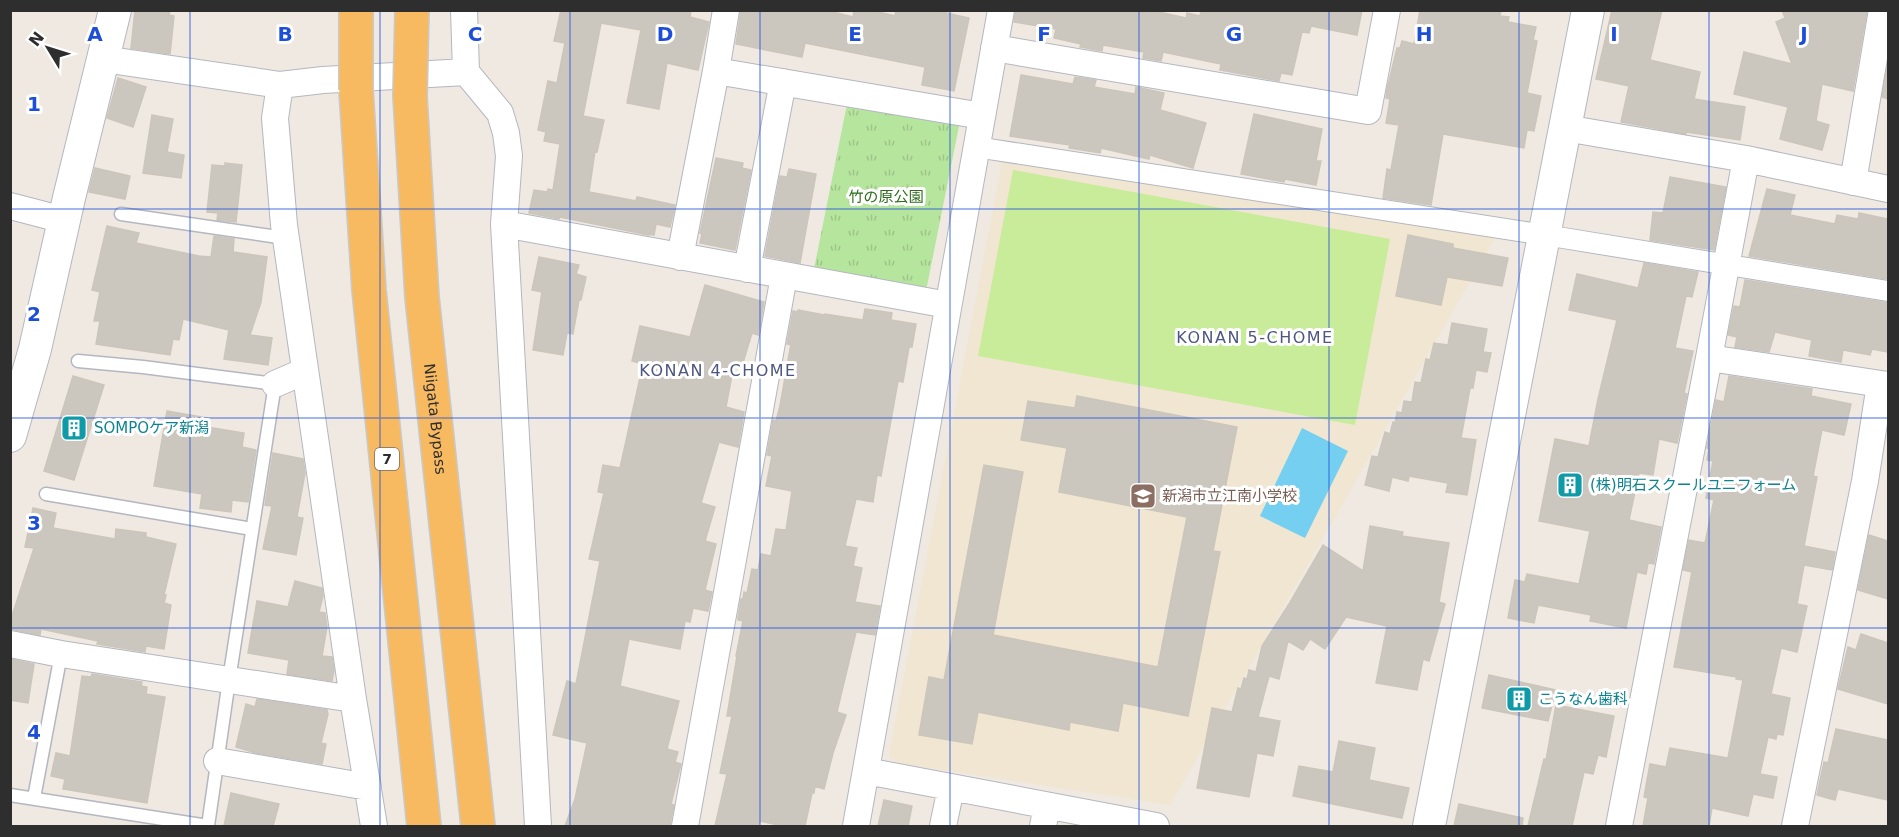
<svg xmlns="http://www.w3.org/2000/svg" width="1899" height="837" viewBox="0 0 1899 837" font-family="'DejaVu Sans','Noto Sans JP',sans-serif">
  <defs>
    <pattern id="park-tufts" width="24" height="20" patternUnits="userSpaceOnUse" patternTransform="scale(1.5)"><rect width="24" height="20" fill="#b6e59e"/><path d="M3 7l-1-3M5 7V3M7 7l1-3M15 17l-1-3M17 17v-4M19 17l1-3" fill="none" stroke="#9dc588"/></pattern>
  </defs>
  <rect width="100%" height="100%" fill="#efe9e1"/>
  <path fill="#f0e6d1" d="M1003 157 1496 236 1170 805 897 763 889 755Z"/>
  <path fill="url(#park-tufts)" d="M847 104 959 126 926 291 814 269Z"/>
  <path fill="#c9ec9a" d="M1013 170 1390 239 1355 425 978 356Z"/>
  <path fill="#75cff0" d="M1302 428 1348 451 1305 538 1260 516Z"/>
  <path fill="#cbc7bf" stroke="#cbc5ba" stroke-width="1.5" d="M135 10H170L169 15 174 16 170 54 131 48Z
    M561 10H691L690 17 709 22 698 70 667 63 659 109 627 103 641 30 601 23 583 116 604 120 597 152 595 151 589 192 636 201 637 197 675 205 670 227 656 224 654 235 649 234V235L560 217 559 219 529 213 534 190 547 192 548 189 553 190 560 144 544 141 546 132 538 130 548 81 557 83 565 43 554 41Z
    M741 10H825L853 17 854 10H870L895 16 896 10H933L969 18 954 91 922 85 925 67 805 43 802 57 736 44Z
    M1016 10H1150L1186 18 1187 13 1200 16 1201 10H1362L1357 35 1311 26 1309 33 1302 32 1292 75 1281 73 1279 81 1220 70 1221 64 1163 52 1161 61 1143 58 1144 52 1103 45 1102 51 1080 47 1081 44 1054 38 1056 29 1014 22Z
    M1420 10H1501L1500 16 1509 17 1508 22 1536 27 1533 40 1537 41 1527 93 1541 96 1534 131 1527 130 1524 148 1443 134 1431 205 1383 198 1387 169 1391 170 1399 125 1386 123 1390 99 1386 98 1387 90 1397 48H1400L1402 41 1414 44Z
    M1612 10H1662L1650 60 1700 72 1694 99 1745 107 1740 140 1686 132V134L1621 122 1629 86 1596 79Z
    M1782 10H1867L1853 91 1822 84 1816 121 1829 125 1822 150 1780 139 1788 107 1734 94 1744 52 1792 64 1776 22 1785 18Z
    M1888 62V99L1882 97Z
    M1021 75 1073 84 1075 77 1096 80 1094 87 1135 94 1136 87 1164 93 1160 110 1206 123 1193 168 1150 155 1149 159 1101 148 1100 153 1069 148 1070 145 1010 136Z
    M118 78 146 87 133 127 107 118Z
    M1254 114 1322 129 1316 161H1321L1316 185 1285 179 1284 182 1241 174Z
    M152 115 173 119 167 152 184 155 181 178 143 173Z
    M716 158 743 163 742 168 751 170 735 250 700 243 702 234 700 233Z
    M225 163 242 165 236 222 217 220 218 213 207 212 212 165 225 166Z
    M95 168 130 176 125 199 89 192Z
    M789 169 816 174 800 263 765 256 780 176 787 177Z
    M1670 177 1726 187 1714 250 1650 240 1653 212 1663 213Z
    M1767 189 1795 195 1790 215 1835 224 1837 215 1858 219 1859 213 1888 219V279L1749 256Z
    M107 226 139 233 136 243 199 256 211 257 214 236 234 239 233 252 267 257 261 302 250 335 272 338 268 365 224 359 229 330 183 319 179 340 173 339 170 355 96 344 100 321H94L100 292 92 290Z
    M1408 235 1453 244V248L1508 258 1502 286 1447 277 1441 305 1396 296Z
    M539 257 579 265 576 274 586 277 581 300H579L573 334 567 333 563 355 533 350 542 292 532 290Z
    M1644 263 1698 272 1692 297 1686 296 1675 348 1693 351 1684 393 1687 394 1677 443 1659 439 1653 475 1639 473 1629 520 1661 527 1654 564 1648 563 1646 574 1637 572 1626 628 1590 621 1591 615 1538 605 1534 623 1508 618 1515 580 1525 582 1527 574 1579 584 1590 531 1539 521 1555 439 1589 446 1598 399 1617 320 1569 310 1577 274 1638 288Z
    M1745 280 1888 303V352L1872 349 1870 355 1843 350 1841 362 1809 356 1812 340 1775 332 1769 352 1735 347 1737 337 1728 335 1734 306 1740 307Z
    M705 285 764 302 758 335 752 333 742 366 734 364 726 407 744 412 738 447 719 442 701 503 715 507 705 541 716 544 705 590 712 592 708 611 693 608 690 622 685 621 680 649 629 639 620 686 679 701 667 749 678 752 675 762 681 764 671 804 674 805 670 824V826H565L575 799 587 743 553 735 567 681 576 684 600 561 589 559 604 493 598 492 603 465 620 468 643 364 632 361 640 326 690 337Z
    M865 309 892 313 891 320 916 324 912 347H909L903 382 898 381 881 476 877 475 873 502 856 499 845 546 857 548 853 566 862 568 855 602 880 606 875 635 856 632 837 712 846 715 833 753 824 789 815 786 814 793H812L805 826H783L760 821 758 826H715L727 774 720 773 732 716H727L737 656H736L743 621 738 620V618L741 599H743L744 592 747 593 752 569 758 570 761 554 771 556 776 529 786 530 792 491 766 486 772 456 767 455 773 420 776 421 780 406 790 349 791 345 787 344 793 311 798 312V310L824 315 825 314 863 320Z
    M1452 323 1487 329 1483 352 1491 353 1487 372 1476 370 1473 388H1470L1461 438 1476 440 1467 495 1446 492 1448 483 1409 476 1408 481 1392 477 1389 491 1365 485 1372 456 1378 457 1385 432 1390 434 1393 422 1395 423 1397 412 1402 413 1404 401 1412 402 1415 382 1421 383 1426 359 1430 360 1434 343 1448 345Z
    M73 376 104 385 74 480 44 471Z
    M1729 376 1812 389 1811 396 1851 404 1844 435 1822 430 1813 476 1817 477 1804 546 1835 552 1832 570 1804 565 1797 604 1807 606 1797 652 1781 648 1771 694 1790 698 1783 735 1777 734 1776 739 1768 737 1760 774 1777 777 1773 798 1753 794 1748 816 1712 808 1709 826H1643L1648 798 1644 797 1650 764 1666 767 1670 748 1728 758 1743 680 1736 679 1737 677 1674 667 1692 572 1683 570 1689 540 1705 543 1714 500 1706 498 1713 461 1707 460 1709 449 1707 448 1716 400 1724 402Z
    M1077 396 1237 427 1213 551 1220 552 1188 716 1123 703 1118 731 1070 722 1069 730 978 712 972 744 919 735 929 677 944 680 984 465 1023 472 993 635 1158 667 1187 517 1059 492 1067 448 1021 440 1028 401 1075 408Z
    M167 411 208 418 207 427 244 433 242 447 256 450 248 502 232 500 231 512 200 508 202 494 154 486Z
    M273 453 303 459 305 473 297 517 303 518 296 555 263 549 272 506 265 505Z
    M33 508 56 513 53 528 115 539 116 529 146 533V537L176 544 164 595H166L164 603 171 605 164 649 146 646 145 652 97 644 98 641 41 629 40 635 10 629V622L34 548 25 547Z
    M1370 526 1403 532 1402 536 1449 543 1439 602 1445 604 1429 661 1423 659 1417 690 1376 683 1387 626 1346 617 1325 649 1310 639 1303 650 1288 641 1279 679 1269 676 1258 717 1280 721 1273 756 1257 753 1249 797 1197 788 1212 708 1232 712 1238 688 1241 689 1244 678 1247 679 1249 670 1256 672 1262 646 1289 604 1323 545 1363 571Z
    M1869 535 1888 541V599L1858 590Z
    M295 581 322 588 323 596 319 612 325 613 327 627 322 656 332 657 334 670 332 681 287 674 289 660 248 653 257 601 288 607Z
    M1861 634 1888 643V704L1838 689 1848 647 1856 650Z
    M10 659 34 664 28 703 10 700Z
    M92 674 142 682 141 686 147 687 146 694 165 697 147 803 63 789 65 779 51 776 56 753 70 756 82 676 91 677Z
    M1489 675 1556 690 1548 721 1482 708Z
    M257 699 327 710 328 714 321 743 326 744 322 764 256 753 236 747 246 704 255 707Z
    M1556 705 1614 716 1606 757 1598 755 1593 774 1584 772 1572 826H1528L1544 759 1546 760Z
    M1836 729 1888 740V800L1838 789 1835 800 1817 795 1824 762 1828 763Z
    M1339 741 1375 748 1369 780 1409 788 1402 818 1293 796 1299 766 1333 772Z
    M231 793 279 804 273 826H224Z
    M884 800 912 806 908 826H878Z
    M1459 804 1523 818 1522 826H1454Z"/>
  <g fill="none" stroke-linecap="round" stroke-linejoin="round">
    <defs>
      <path id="service" d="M121 214 285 238
        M78 361 143 367 275 384 229 680 208 826
        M46 494 252 529
        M10 795 208 826
        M34 798 61 654"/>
      <path id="pedestrian" d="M976 147 1545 235 1888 291"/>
      <path id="minor" d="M464 10 466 72 500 113 506 133 509 156 504 224 538 826
        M994 48 1368 111 1387 10
        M103 59 280 85 323 80 466 72
        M716 71 982 116
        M280 85 275 118 284 225 353 699 374 826
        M1565 128 1746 159 1888 189
        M1746 159 1709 358 1888 385
        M1853 182 1882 10
        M10 206 64 220
        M504 224 948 305
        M680 257 716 71 726 10
        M747 269 783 82
        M275 384 305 371
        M10 644 61 654 353 699
        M217 761 368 787
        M866 771 1156 826
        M685 826 784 276
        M856 826 1001 10
        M943 826 951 788
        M1043 826 1047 806
        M1619 826 1709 358
        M1795 826 1865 481 1880 384"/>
      <path id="tertiary" d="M10 436 35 349 69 198 115 10
        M1429 826 1588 10"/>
      <g id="trunk">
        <path d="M356 90 369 290 424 826"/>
        <path id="s1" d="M410 96 422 297 478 826"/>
      </g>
    </defs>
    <use href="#service" stroke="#b4b7c1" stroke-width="15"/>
    <use href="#pedestrian" stroke="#b4b7c1" stroke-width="22"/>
    <use href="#minor" stroke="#b4b7c1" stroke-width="28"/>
    <use href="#tertiary" stroke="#b4b7c1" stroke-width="34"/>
    <use href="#trunk" stroke="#c9c9c9" stroke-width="36"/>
    <use href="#service" stroke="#fff" stroke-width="12"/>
    <use href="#pedestrian" stroke="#fff" stroke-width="20"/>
    <use href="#minor" stroke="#fff" stroke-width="26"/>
    <use href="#tertiary" stroke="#fff" stroke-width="32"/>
    <use href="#trunk" stroke="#f8ba60" stroke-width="33"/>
    <defs>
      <path id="trunk-bridge" d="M356 90V10
        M410 96 412 10"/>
    </defs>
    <use href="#trunk-bridge" stroke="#c9c9c9" stroke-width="36" stroke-linecap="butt"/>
    <use href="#trunk-bridge" stroke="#f8ba60" stroke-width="33"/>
  </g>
  <path fill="none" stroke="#1d4ed8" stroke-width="1.5" stroke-opacity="0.55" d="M190 10V826M380 10V826M570 10V826M760 10V826M950 10V826M1139 10V826M1329 10V826M1519 10V826M1709 10V826M10 209H1888M10 418H1888M10 628H1888"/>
  <defs>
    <symbol id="building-square" viewBox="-11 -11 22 22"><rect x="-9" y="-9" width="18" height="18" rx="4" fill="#0f9aa8" stroke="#fff"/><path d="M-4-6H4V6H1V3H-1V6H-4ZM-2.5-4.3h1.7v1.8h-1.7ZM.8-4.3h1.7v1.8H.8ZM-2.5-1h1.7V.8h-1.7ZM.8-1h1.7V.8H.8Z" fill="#fff"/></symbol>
    <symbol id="school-square" viewBox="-11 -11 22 22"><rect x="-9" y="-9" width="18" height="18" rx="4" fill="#8d6e63" stroke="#fff"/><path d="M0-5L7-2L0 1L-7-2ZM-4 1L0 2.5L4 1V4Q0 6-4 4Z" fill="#fff"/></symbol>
  </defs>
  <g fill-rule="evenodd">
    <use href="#building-square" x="59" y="413" width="30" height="30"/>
    <use href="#building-square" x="1555" y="470" width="30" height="30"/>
    <use href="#school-square" x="1128" y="481" width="30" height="30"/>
    <use href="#building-square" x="1504" y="684" width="30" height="30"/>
  </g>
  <g text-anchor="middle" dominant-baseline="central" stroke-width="6" stroke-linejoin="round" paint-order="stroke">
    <rect fill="#fff" stroke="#6d6d6d" stroke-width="1.5" x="375" y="448" width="24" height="22" rx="4.5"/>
    <g font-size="14" font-weight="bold" fill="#2e2e2e">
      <text x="387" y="459">7</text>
    </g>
    <g font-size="15" fill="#2c6e1b" stroke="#fff">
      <text x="886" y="197">竹の原公園</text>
    </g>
    <g font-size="15" fill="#2e2e2e" stroke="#fff">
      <text stroke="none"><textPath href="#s1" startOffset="324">Niigata Bypass</textPath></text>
    </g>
    <g font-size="15" fill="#0d838f" stroke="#fff" text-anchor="start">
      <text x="94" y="428">SOMPOケア新潟</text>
      <text x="1590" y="485">(株)明石スクールユニフォーム</text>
      <text x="1538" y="699">こうなん歯科</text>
    </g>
    <g font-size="15" fill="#785e54" stroke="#fff" text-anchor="start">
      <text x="1162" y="496">新潟市立江南小学校</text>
    </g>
    <g font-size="16" letter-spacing="1.5" fill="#4d5680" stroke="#fff">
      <text x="1255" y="337">KONAN 5-CHOME</text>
      <text x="718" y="370">KONAN 4-CHOME</text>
    </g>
  </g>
  <g font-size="20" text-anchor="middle" font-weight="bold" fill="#1d4ed8" stroke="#fff" stroke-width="6" stroke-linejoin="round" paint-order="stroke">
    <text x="95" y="41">A</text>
    <text x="285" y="41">B</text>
    <text x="475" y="41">C</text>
    <text x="665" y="41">D</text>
    <text x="855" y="41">E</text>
    <text x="1044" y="41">F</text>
    <text x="1234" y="41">G</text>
    <text x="1424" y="41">H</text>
    <text x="1614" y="41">I</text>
    <text x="1804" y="41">J</text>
    <text x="34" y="111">1</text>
    <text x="34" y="321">2</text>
    <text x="34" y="530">3</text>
    <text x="34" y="739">4</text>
  </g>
  <rect width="1899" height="837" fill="none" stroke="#2e2e2e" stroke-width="24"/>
  <g transform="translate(48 48) rotate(308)" stroke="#ffffff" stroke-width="4.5" paint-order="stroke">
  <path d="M0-4.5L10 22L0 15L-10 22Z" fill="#2e2e2e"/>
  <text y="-9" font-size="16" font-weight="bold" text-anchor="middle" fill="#2e2e2e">N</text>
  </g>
</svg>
